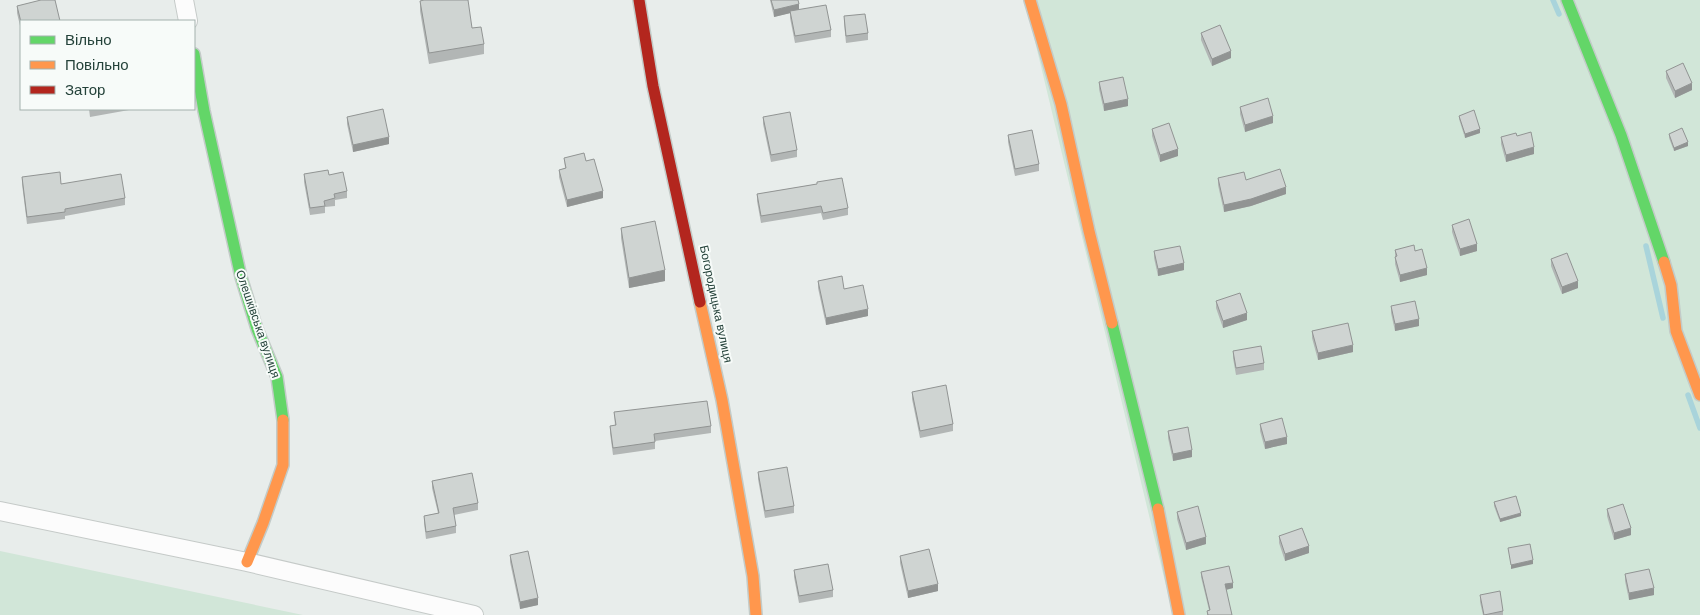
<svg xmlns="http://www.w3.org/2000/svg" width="1700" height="615" viewBox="0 0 1700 615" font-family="Helvetica,sans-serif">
  <rect width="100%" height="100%" fill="#e8edeb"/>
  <path fill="#d1e6d8" d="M1025 0H1700V615H1173Z
    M0 551 303 615H0Z"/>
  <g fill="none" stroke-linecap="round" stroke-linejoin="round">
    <path stroke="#a9d4db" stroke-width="5.5" d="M1553 0 1559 14
      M1646 246 1663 318
      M1688 395 1700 428"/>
    <defs>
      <path id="street" d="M184 0 188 21
        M0 511 247 562 474 615"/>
      <path id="fast" d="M1567 0 1621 135 1664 262
        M194 54 204 111 241 277 257 329 277 377 283 420
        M1112 323 1158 509"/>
      <path id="slow" d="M1030 0 1061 104 1089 231 1112 323
        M1664 262 1671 285 1676 331 1700 395
        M700 302 722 400 753 576 756 615
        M1158 509 1179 615
        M247 562 263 523 283 465V420"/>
      <path id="jam" d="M639 0 653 86 700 302"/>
    </defs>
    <use href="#street" stroke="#c5cac8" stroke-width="20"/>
    <use href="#fast" stroke="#c3cbc8" stroke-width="14"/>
    <use href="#slow" stroke="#c3cbc8" stroke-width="14"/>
    <use href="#jam" stroke="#c3cbc8" stroke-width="14"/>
    <use href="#street" stroke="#fcfcfc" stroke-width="18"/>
    <use href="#fast" stroke="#63d668" stroke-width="11"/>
    <use href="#slow" stroke="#ff974d" stroke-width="11"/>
    <use href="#jam" stroke="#b3261e" stroke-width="11"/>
  </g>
  <path fill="#b2b6b5" d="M770 0H798L799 10 831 30V37L795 43 790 18V13L774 17Z
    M420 1 472 28 484 44V54L429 64 420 11Z
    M17 6 21 21V30L17 13Z
    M844 16 868 33V40L846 43 844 23Z
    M1201 33 1231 58 1212 66 1201 40Z
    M1666 71 1692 90 1675 98 1666 78Z
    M1099 82 1128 106 1104 111 1099 89Z
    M1240 107 1273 123 1245 132 1240 114Z
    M89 109H129V110L90 117Z
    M1459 116 1480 133 1465 138 1459 119Z
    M347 117 389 144 353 152 347 124Z
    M763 117 797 150V157L771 162 763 124Z
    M1152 129 1178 156 1160 162 1152 136Z
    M1669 134 1688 146 1674 151 1669 138Z
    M1008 135 1039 164V171L1015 176 1008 142Z
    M1517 136 1534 154 1506 162 1501 144V137Z
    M564 158 586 161 603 198 567 207 559 177V170L565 168Z
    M304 174 329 175 347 191V198L335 200V206L325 207V213L310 215 304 182Z
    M22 177 61 184 125 198V205L65 216V219L27 224 22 184Z
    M1218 178 1246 180 1286 194 1251 206 1224 212 1218 185Z
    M817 184 848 208V215L823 220 821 213 761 223 757 201V194Z
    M1452 225 1477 251 1460 256 1452 232Z
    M621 228 665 281 629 288 621 238Z
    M1395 250 1427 275 1400 282 1395 264Z
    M1154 251 1184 270 1158 276 1154 258Z
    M1551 259 1578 288 1562 294 1551 266Z
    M818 281 844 289 868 316 826 325 818 288Z
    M1216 301 1247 320 1223 328 1216 308Z
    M1391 306 1419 326 1395 331 1391 313Z
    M1312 331 1353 352 1318 360 1312 338Z
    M1233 351 1264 363V370L1236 375 1233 358Z
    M912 392 953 424V431L920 438 912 399Z
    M614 412 711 426V433L655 441V449L613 455 610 433V426H615Z
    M1260 424 1287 444 1265 449 1260 431Z
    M1168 431 1192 457 1173 461 1168 438Z
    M758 472 794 506V513L765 518 758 479Z
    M432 481 478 503V510L454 515 456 526V533L426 539 424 523V516L438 513 432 488Z
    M1494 502 1521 516 1500 522 1494 506Z
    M1607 509 1631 535 1614 540 1607 516Z
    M1177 512 1206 544 1186 550 1177 519Z
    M1279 536 1309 553 1285 561 1279 543Z
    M510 555 538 605 520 609 510 562Z
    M900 556 938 591 908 598 900 563Z
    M794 570 833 590V597L799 603 794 577Z
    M1201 572 1233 588 1226 590 1232 615H1207V611L1209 610 1201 577Z
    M1625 574 1654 595 1629 600 1625 581Z
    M1480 595 1503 611V615H1483L1480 602Z"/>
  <path fill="#919493" d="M799 4V11L774 17V10Z
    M1231 51V58L1212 66V59Z
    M1692 83V90L1675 98V91Z
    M1128 99V106L1104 111V104Z
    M1273 116V123L1245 132V125Z
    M1480 129V133L1465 138V134Z
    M389 137V144L353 152V145Z
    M1688 142V146L1674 151V148Z
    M1534 147V154L1506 162V155Z
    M1178 149V156L1160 162V155Z
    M1286 187V194L1251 206 1224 212V205Z
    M603 191V198L567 207V200Z
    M1477 244V251L1460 256V249Z
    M1184 263V270L1158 276V269Z
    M1427 268V275L1400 282V275Z
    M665 270V281L629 288V278Z
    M1578 281V288L1562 294V287Z
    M868 309V316L826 325V318Z
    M1247 313V320L1223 328V321Z
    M1419 319V326L1395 331V324Z
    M1353 345V352L1318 360V353Z
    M1287 437V444L1265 449V442Z
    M1192 450V457L1173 461V454Z
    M1521 513V516L1500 522V519Z
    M1631 528V535L1614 540V533Z
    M1206 537V544L1186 550V543Z
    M1309 546V553L1285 561V554Z
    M1533 560V564L1511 569V565Z
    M1233 583V588L1225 590V584Z
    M938 584V591L908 598V591Z
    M1654 588V595L1629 600V593Z
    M538 598V605L520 609V602Z"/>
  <path fill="#cfd4d2" stroke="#919493" d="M41 0H55L60 21H21V22L17 6Z
    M424 0H468L472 28 481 27 484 44 429 53 420 1Z
    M771 0H798L799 4 774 10Z
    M826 5 831 30 795 36 790 11Z
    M865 14 868 33 846 36 844 16Z
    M1220 25 1231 51 1212 59 1201 33Z
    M1683 63 1692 83 1675 91 1666 71Z
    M1123 77 1128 99 1104 104 1099 82Z
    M1268 98 1273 116 1245 125 1240 107Z
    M383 109 389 137 353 145 347 117Z
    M1474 110 1480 129 1465 134 1459 116Z
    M790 112 797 150 771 155 763 117Z
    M1169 123 1178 149 1160 155 1152 129Z
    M1682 128 1688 142 1674 148 1669 134Z
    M1032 130 1039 164 1015 169 1008 135Z
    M1531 132 1534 147 1506 155 1501 137 1516 133 1517 136Z
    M584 153 586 161 594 159 603 191 567 200 559 170 566 168 564 158Z
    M1280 169 1286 187 1251 199 1224 205 1218 178 1244 172 1246 180Z
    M328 170 329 175 343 172 347 191 334 194 335 198 324 201 325 206 310 208 304 174Z
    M60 172 61 184 121 174 125 198 65 209V212L27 217 22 177Z
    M842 178 848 208 823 213 821 206 761 216 757 194 817 184V182Z
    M1469 219 1477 244 1460 249 1452 225Z
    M655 221 665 270 629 278 621 228Z
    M1414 245 1415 251 1422 249 1427 268 1400 275 1395 257 1397 256 1395 250Z
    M1180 246 1184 263 1158 269 1154 251Z
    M1567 253 1578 281 1562 287 1551 259Z
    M842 276 844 289 863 285 868 309 826 318 818 281Z
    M1240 293 1247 313 1223 321 1216 301Z
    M1415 301 1419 319 1395 324 1391 306Z
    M1348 323 1353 345 1318 353 1312 331Z
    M1261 346 1264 363 1236 368 1233 351Z
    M946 385 953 424 920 431 912 392Z
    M707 401 711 426 654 434 655 442 613 448 610 426 616 425 614 412Z
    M1282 418 1287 437 1265 442 1260 424Z
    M1188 427 1192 450 1173 454 1168 431Z
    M787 467 794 506 765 511 758 472Z
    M472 473 478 503 453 508 456 526 426 532 424 516 439 513 432 481Z
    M1516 496 1521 513 1500 519 1494 502Z
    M1623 504 1631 528 1614 533 1607 509Z
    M1198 506 1206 537 1186 543 1177 512Z
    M1302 528 1309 546 1285 554 1279 536Z
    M1530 544 1533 560 1511 565 1508 548Z
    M929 549 938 584 908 591 900 556Z
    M528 551 538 598 520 602 510 555Z
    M828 564 833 590 799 596 794 570Z
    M1229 566 1233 583 1225 584 1232 615H1208L1207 611 1210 610 1201 572Z
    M1649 569 1654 588 1629 593 1625 574Z
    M1500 591 1503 611 1484 615 1480 595Z"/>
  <g text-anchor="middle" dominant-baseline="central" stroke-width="4" stroke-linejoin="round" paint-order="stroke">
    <g font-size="12" fill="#24423a" stroke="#f7fbf9">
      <text transform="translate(716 304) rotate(78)">Богородицька вулиця</text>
      <text transform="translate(258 324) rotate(71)">Олешківська вулиця</text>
    </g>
  </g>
  <rect x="20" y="20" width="175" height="90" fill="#f7fbf9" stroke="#a3b1ad"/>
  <rect x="30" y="36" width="25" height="8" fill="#63d668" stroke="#a3b1ad"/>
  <text x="65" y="45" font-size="15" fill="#24423a">Вільно</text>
  <rect x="30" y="61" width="25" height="8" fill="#ff974d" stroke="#a3b1ad"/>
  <text x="65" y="70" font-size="15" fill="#24423a">Повільно</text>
  <rect x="30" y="86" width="25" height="8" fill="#b3261e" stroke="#a3b1ad"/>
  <text x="65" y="95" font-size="15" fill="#24423a">Затор</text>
</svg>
